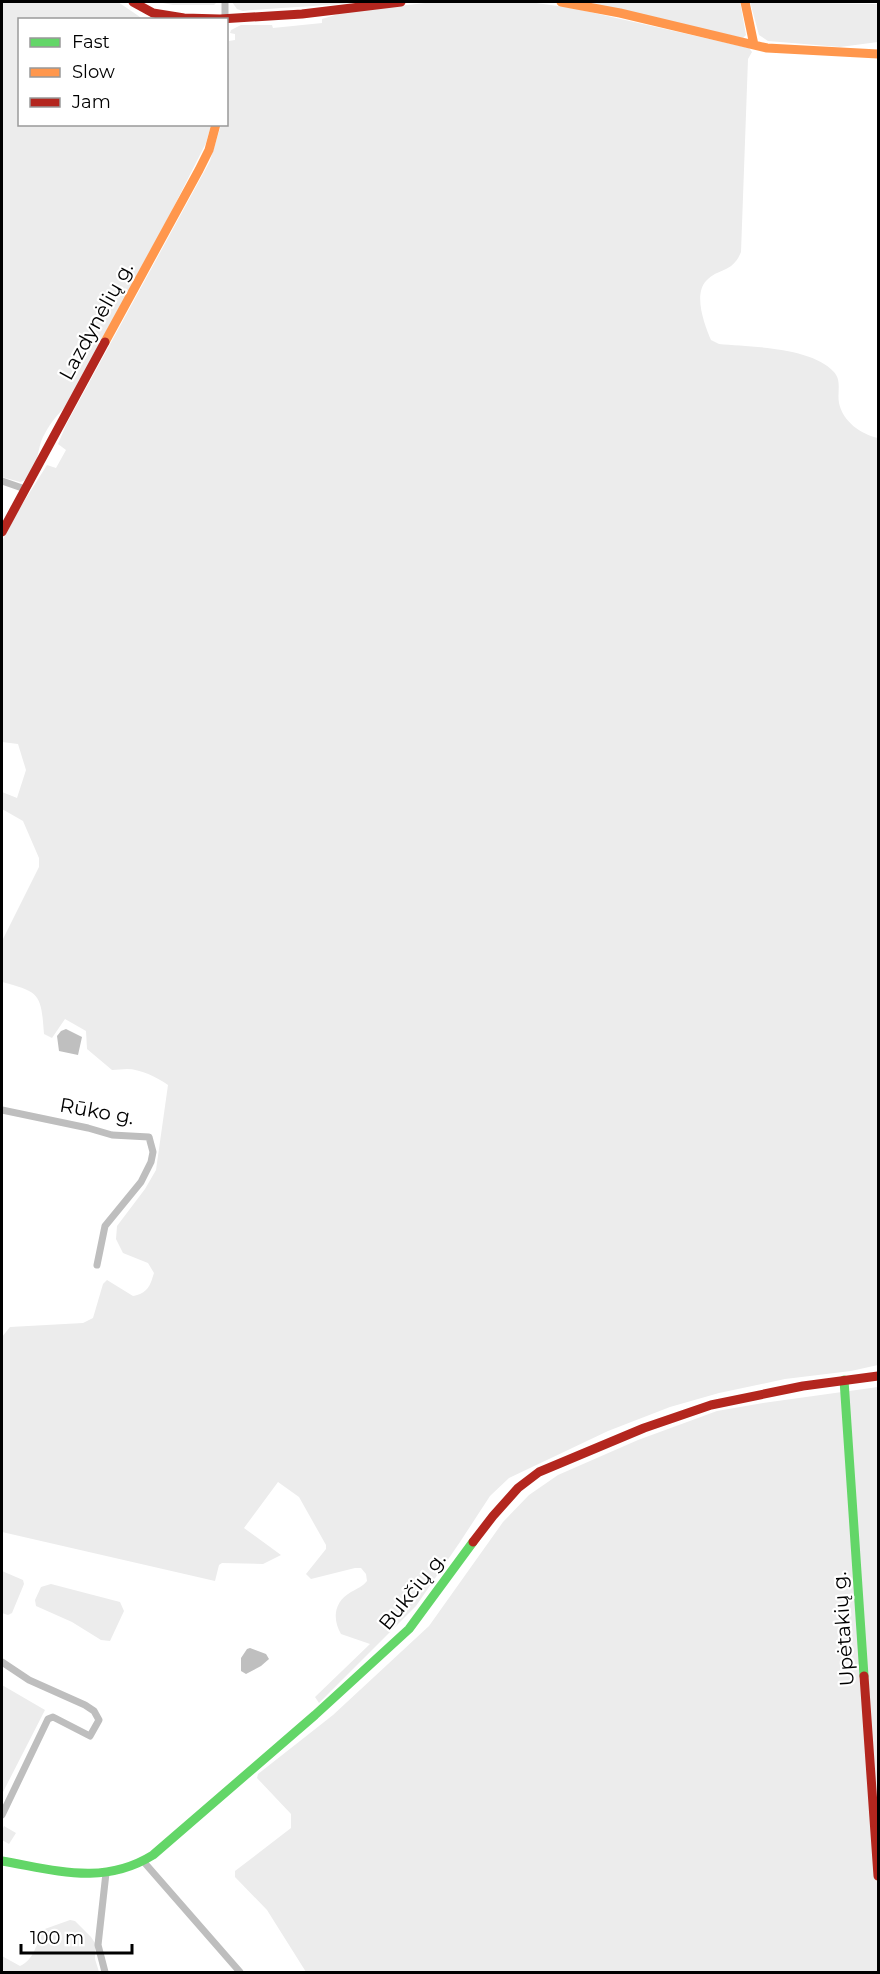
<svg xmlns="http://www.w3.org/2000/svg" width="880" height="1974" viewBox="0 0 880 1974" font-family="Montserrat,sans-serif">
  <rect width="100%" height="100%" fill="#fff"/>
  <path fill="#ececec" d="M2 2H118L143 19 20 20V124L211 125 206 143 167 220 66 406C56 416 49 425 43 437 36 451 38 478 20 482L2 477Z
    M158 2H217L214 5H173Z
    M232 2H364C324 6 283 7 243 11L237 9Z
    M434 2H529L572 8 749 48 752 52 748 59 741 252C732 274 719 267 706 281 693 295 705 326 711 340L719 344C751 347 812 347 834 372 842 381 837 392 839 403 843 422 861 434 878 438V1365L851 1371 785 1379 719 1393 670 1407 608 1431 509 1478 490 1496 460 1542 416 1606 319 1703 315 1697 370 1644 341 1634C332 1618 334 1602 351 1592 358 1588 362 1587 367 1581L366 1574 361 1568H355L311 1579 306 1574 326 1549V1545L299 1497 278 1482 244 1528 281 1555 263 1564 222 1563 219 1565 215 1581 2 1532V1337L10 1327 83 1323 93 1318 103 1284 107 1280 133 1296C148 1293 150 1286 154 1273L148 1263 123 1253 116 1239 117 1226 145 1189 156 1170 168 1085C157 1077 140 1069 127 1069 122 1069 117 1070 112 1070L87 1049 86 1031 65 1019 52 1038 44 1034C41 995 41 992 2 982V941L39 867V858L23 821 2 809V792L17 798 26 770 18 744 2 742V541L18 511 47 465 56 468 66 450 58 444 66 425 210 161 221 125 226 124 229 41 235 40V34L230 33 231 30 241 25H272L273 28 322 23V19L345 12Z
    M581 2H740L746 35 743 38Z
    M750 2 878 4V42L840 47 768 41 759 35Z
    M878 1387V1972H306L267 1910 235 1877V1871L291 1828V1814L257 1778 258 1774 333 1715 429 1626 503 1522 529 1495 558 1475 638 1440 717 1411 763 1403Z
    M2 1571 23 1580 24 1584 12 1613 8 1615 2 1613Z
    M51 1584 120 1602 124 1611 110 1641 101 1640 72 1622 36 1606 35 1600 41 1587Z
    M2 1685 45 1710 2 1794Z
    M4 1826 16 1833 9 1844 2 1840V1831Z
    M70 1920 75 1921 91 1937 95 1943V1959L99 1972H2V1956L20 1966C34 1960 37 1943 42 1930Z"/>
  <path fill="#bfbfbf" d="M66 1029 82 1037 78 1055 59 1051 57 1036 61 1031Z
    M250 1648 266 1654 269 1659 261 1666 246 1674 241 1671V1658L247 1649Z"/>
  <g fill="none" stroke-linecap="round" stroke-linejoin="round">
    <path stroke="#bebebe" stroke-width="7" d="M225 20V2
      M2 481 25 489
      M2 1110 88 1128 112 1135 149 1137 153 1152 151 1162 141 1182 105 1226 97 1265
      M2 1662 29 1680 85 1705 94 1711 99 1720 90 1736 53 1717 48 1719 2 1815
      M143 1861 240 1972
      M105 1972 98 1945 106 1873"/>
    <path stroke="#63d668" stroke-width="9" d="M844 1380 864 1676
      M2 1861C56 1870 103 1886 153 1855L315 1715 409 1629 473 1542"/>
    <path stroke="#ff974d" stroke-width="9" d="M561 2 620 13 767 48 878 54
      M745 2 754 45
      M105 342 199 170 209 150 216 124"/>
    <path stroke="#b3261e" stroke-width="9" d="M133 2 153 13 184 18 220 19 302 14 401 2
      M2 532 105 342
      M473 1542 493 1516 518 1488 539 1472 644 1428 711 1405 803 1386 878 1376
      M864 1676 878 1876"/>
  </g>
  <g text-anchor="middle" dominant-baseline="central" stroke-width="4.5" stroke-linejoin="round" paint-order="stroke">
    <g font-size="20" fill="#000" stroke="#fff">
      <text transform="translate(96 321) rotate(-61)">Lazdynėlių g.</text>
      <text transform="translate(97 1111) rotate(10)">Rūko g.</text>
      <text transform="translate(412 1591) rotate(-51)">Bukčių g.</text>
      <text transform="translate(843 1629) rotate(-94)">Upėtakių g.</text>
    </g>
  </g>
  <rect width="880" height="1974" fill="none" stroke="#000000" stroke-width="6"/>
  <rect x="18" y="18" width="210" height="108" fill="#ffffff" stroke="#999999" stroke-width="1.5"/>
  <rect x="30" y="38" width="30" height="9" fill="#63d668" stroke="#999999" stroke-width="1.5"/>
  <text x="72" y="48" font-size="18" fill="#000000">Fast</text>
  <rect x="30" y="68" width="30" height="9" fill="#ff974d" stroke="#999999" stroke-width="1.5"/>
  <text x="72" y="78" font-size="18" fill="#000000">Slow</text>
  <rect x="30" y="98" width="30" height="9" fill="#b3261e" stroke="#999999" stroke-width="1.5"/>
  <text x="72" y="108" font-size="18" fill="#000000">Jam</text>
  <path d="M21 1944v9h111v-9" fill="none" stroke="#000000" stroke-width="3"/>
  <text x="30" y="1944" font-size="18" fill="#000000" stroke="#ffffff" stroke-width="4.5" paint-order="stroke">100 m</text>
</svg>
